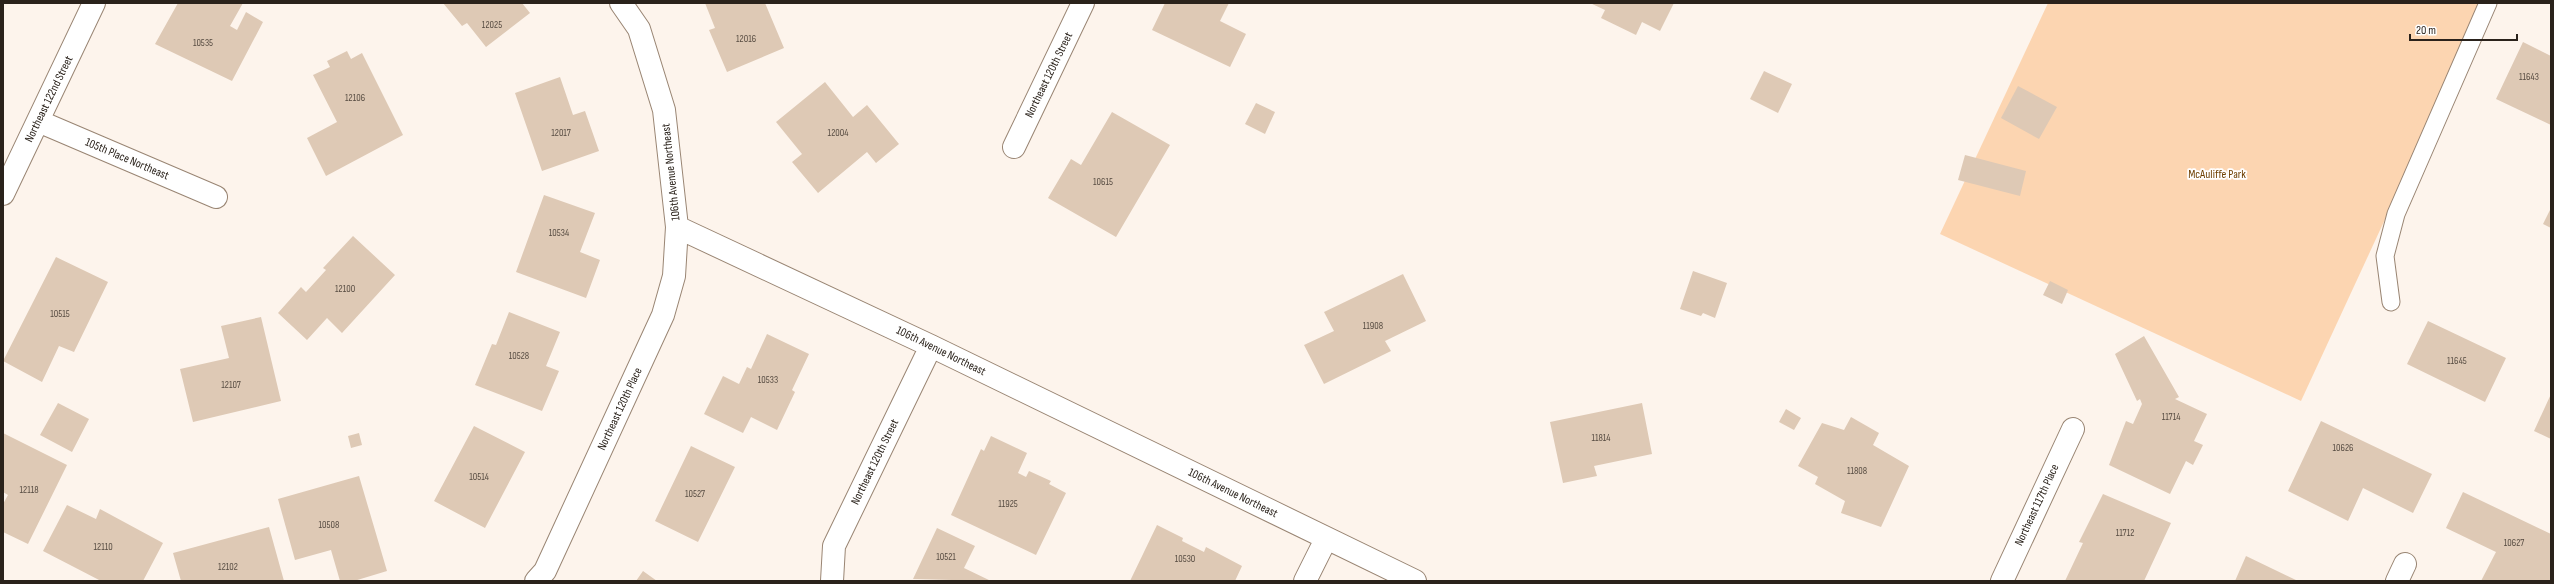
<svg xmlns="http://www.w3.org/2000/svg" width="2554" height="584" viewBox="0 0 2554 584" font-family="'Sofia Sans Condensed',sans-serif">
  <rect width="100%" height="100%" fill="#fdf4ec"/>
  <path fill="#fcd5b1" d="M2048 3H2485L2301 401 1940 234Z"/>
  <path fill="#dec9b5" d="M178 3H243L230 26 237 30 246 12 263 22 232 81 155 44Z
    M443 3H522L530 13 486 47 467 23 462 26Z
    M705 3H765L784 48 727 72 709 30 715 28Z
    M1165 3H1229L1220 21 1246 34 1230 67 1152 30Z
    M1590 3H1674L1660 31 1642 22 1636 35 1601 18 1605 10Z
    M2523 42 2551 56V125L2496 99Z
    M347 51 351 59 362 53 403 135 326 176 307 138 337 122 313 75 330 67 327 61Z
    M1764 71 1792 84 1778 113 1750 99Z
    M560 77 573 115 585 111 599 151 542 171 515 93Z
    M825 82 853 117 867 105 899 144 876 163 867 152 818 193 792 162 802 154 776 122Z
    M2018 86 2057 107 2039 139 2001 118Z
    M1256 103 1275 112 1265 134 1245 124Z
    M1112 112 1170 145 1116 237 1048 198 1071 159 1081 165Z
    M1965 155 2026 171 2020 196 1958 180Z
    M544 195 595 213 580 252 600 260 586 298 516 272Z
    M2551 208V228L2543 224Z
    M353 236 395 275 342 333 327 318 307 340 278 313 301 287 306 292 326 270 323 268Z
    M56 257 108 282 74 352 59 346 42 382 3 361Z
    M1693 271 1727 283 1715 318 1703 313 1701 316 1680 309Z
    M1403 274 1426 321 1385 341 1391 351 1324 384 1304 345 1334 331 1324 312Z
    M2050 281 2068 290 2062 304 2043 295Z
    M509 312 560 332 546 366 559 371 542 411 475 385 492 344 496 345Z
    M261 317 281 401 193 422 180 369 229 358 221 326Z
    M2428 321 2506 358 2485 402 2407 364Z
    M767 334 809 354 792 390 795 392 777 430 751 417 743 433 704 414 723 376 739 384 747 367 751 369Z
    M2144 336 2179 397 2175 399 2207 414 2194 441 2203 445 2193 465 2186 461 2170 494 2109 465 2126 421 2133 424 2142 404 2140 399 2137 401 2115 354Z
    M2551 394V439L2534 431Z
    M58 403 89 419 72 452 40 435Z
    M1642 403 1652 454 1594 466 1597 476 1563 483 1550 422Z
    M1786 409 1801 418 1794 430 1779 422Z
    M1851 417 1879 433 1873 445 1909 466 1881 527 1841 513 1845 501 1815 484 1818 477 1798 466 1822 423 1844 430Z
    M2321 421 2432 474 2413 513 2363 488 2348 521 2288 491Z
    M474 426 525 452 485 528 434 501Z
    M3 433 67 465 28 544 3 532V504L8 495 3 492Z
    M359 433 362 445 351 448 348 436Z
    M991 436 1027 453 1018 473 1026 477 1029 471 1051 481 1049 484 1066 493 1036 555 951 515 981 449 984 451Z
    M691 446 735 467 698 542 655 521Z
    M359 476 387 571 354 581H340L331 550 295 560 278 499Z
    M2463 492 2551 534V581H2481L2496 552 2446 528Z
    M2103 494 2171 523 2144 581H2065L2083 543 2079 542Z
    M67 505 96 519 100 509 163 543 143 581H101L43 551Z
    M1157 525 1183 538 1182 541 1204 552 1206 547 1242 566 1235 581H1130Z
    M269 527 284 581H181L173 553Z
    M937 528 975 546 964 568 991 581 913 579Z
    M2246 556 2298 581H2235Z
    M643 571 657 581H636Z"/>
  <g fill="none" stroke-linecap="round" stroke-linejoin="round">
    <defs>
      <path id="service" d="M2391 302 2385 256 2396 214 2488 3"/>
      <path id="minor" d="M38 121 216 197
        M1014 147 1083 3
        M3 194 94 3
        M677 227 931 346 1415 581
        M536 581 545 571 663 315 674 276 677 227 664 110 639 29 621 3
        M832 581 834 546 931 346
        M1305 581 1326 539
        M2002 581 2073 429
        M2397 581 2405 564"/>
    </defs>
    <use href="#service" stroke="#998573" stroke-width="19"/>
    <use href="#minor" stroke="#998573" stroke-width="24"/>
    <use href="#service" stroke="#fff" stroke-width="17"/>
    <use href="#minor" stroke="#fff" stroke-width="22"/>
  </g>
  <g text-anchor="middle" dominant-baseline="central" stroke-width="3.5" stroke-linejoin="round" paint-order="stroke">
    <g font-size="10" fill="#574c42">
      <text x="492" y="25">12025</text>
      <text x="746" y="39">12016</text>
      <text x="203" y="43">10535</text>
      <text x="2529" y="77">11643</text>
      <text x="355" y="98">12106</text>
      <text x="561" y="133">12017</text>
      <text x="838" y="133">12004</text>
      <text x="1103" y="182">10615</text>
      <text x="559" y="233">10534</text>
      <text x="345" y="289">12100</text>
      <text x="60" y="314">10515</text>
      <text x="1373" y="326">11908</text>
      <text x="519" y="356">10528</text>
      <text x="2457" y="361">11645</text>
      <text x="768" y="380">10533</text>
      <text x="231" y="385">12107</text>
      <text x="2171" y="417">11714</text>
      <text x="1601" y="438">11814</text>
      <text x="2343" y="448">10626</text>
      <text x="1857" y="471">11808</text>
      <text x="479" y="477">10514</text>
      <text x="29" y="490">12118</text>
      <text x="695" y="494">10527</text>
      <text x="1008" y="504">11925</text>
      <text x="329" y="525">10508</text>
      <text x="2125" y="533">11712</text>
      <text x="2514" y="543">10627</text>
      <text x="103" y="547">12110</text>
      <text x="946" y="557">10521</text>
      <text x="1185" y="559">10530</text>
      <text x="228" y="567">12102</text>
    </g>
    <g font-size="12" fill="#2a221b" stroke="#fff">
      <text transform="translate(1049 75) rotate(-64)">Northeast 120th Street</text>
      <text transform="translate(49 99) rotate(-64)">Northeast 122nd Street</text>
      <text transform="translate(127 159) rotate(23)">105th Place Northeast</text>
      <text transform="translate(671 172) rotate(-96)">106th Avenue Northeast</text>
      <text transform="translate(941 351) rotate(26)">106th Avenue Northeast</text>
      <text transform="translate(620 409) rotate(-65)">Northeast 120th Place</text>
      <text transform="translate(875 462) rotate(-64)">Northeast 120th Street</text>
      <text transform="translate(1233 493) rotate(26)">106th Avenue Northeast</text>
      <text transform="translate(2037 505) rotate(-65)">Northeast 117th Place</text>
    </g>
    <g font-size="12" fill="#6f3f00" stroke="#fff">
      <text x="2217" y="174">McAuliffe Park</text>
    </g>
  </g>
  <rect width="2554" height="584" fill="none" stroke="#2a221b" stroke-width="8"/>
  <path d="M2410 34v6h107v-6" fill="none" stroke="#2a221b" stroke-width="2"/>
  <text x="2416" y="34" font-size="12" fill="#2a221b" stroke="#ffffff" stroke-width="3" paint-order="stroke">20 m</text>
</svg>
